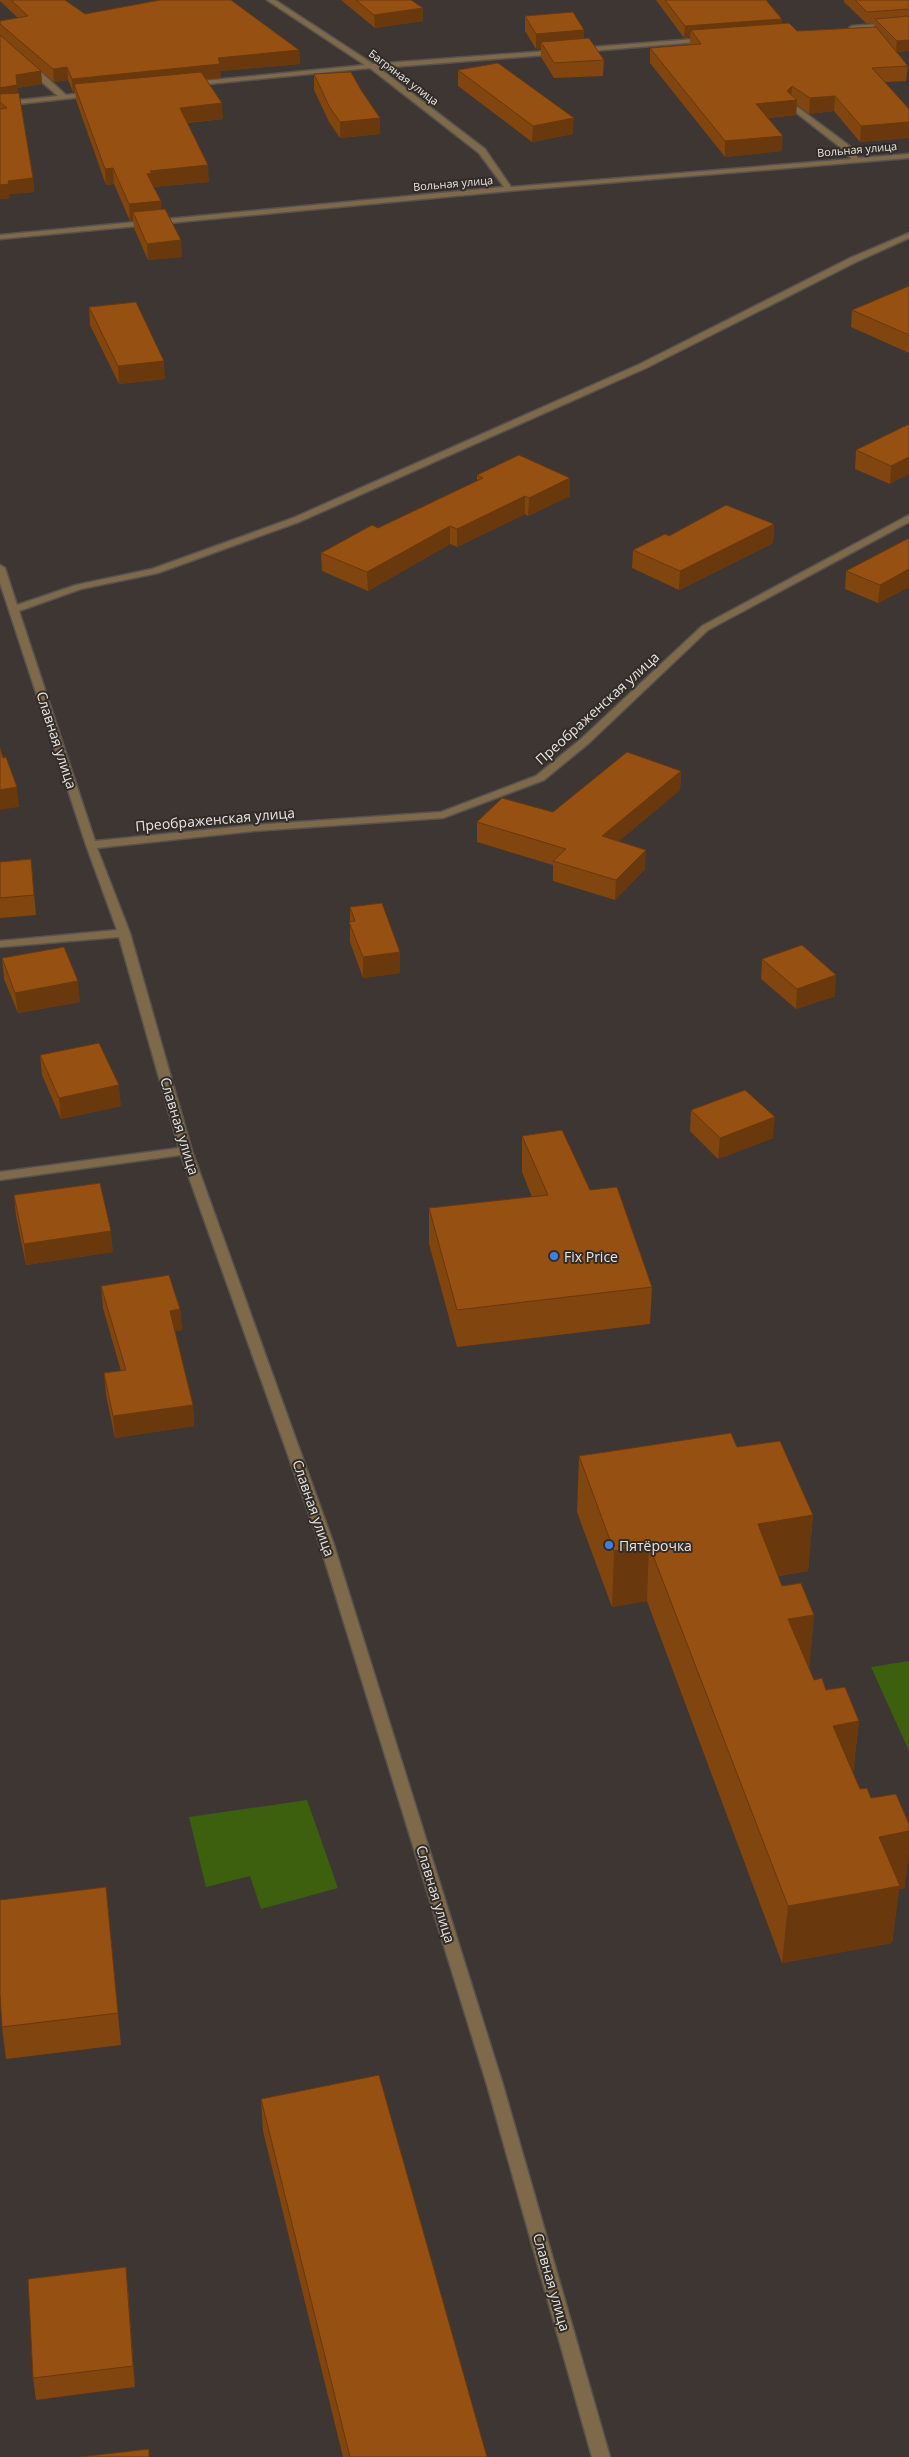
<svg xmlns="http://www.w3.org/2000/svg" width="909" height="2457" viewBox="0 0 909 2457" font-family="'Open Sans',sans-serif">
  <rect width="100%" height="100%" fill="#3d3632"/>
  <path fill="#3c600d" d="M909 1661V1751L871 1667Z
    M307 1800 338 1888 261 1909 250 1876 206 1887 189 1817Z"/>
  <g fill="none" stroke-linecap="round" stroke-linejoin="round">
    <defs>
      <path id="minor" d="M267 0H275L373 64 561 50V54H558L379 68 485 149 511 187 851 159 845 151 789 107 788 105 792 103 851 147 858 158 909 154V158L509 191 0 239V235L504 187 479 153 370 68 189 86V82H192L365 65Z
        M909 22V26L852 30 849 28 852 26Z
        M707 38 711 40 709 41 580 52 576 50 580 48Z
        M27 65H33L66 95 92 92 96 94 92 96 0 106V102L58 96 27 69Z
        M909 233V238L856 262 646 368 299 522 158 573 81 589 19 611 95 841 254 825 441 812 536 776 581 739 702 626 909 515V522L708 630 589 743 544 780 443 818 254 831 97 848 130 933 192 1151 333 1542 503 2085 610 2457H592L487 2085 319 1542 181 1155 0 1180V1172L179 1148 119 937 0 947V941L117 930 86 845 0 583V565L5 568 17 605 76 585 152 569 293 518 640 364 850 258Z"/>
    </defs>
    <use href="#minor" stroke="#58524e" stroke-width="3"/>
    <use href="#minor" fill="#7e694a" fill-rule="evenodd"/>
  </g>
  <path fill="#81450f" d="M0 0H65L85 14 299 50 300 64 220 71 221 78 206 79 223 119 187 123 209 182 153 187 161 209 182 257 148 260 134 228 133 220 130 221 114 184 106 185 76 100 75 92H73L68 80 54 82 39 69 41 71 42 84 17 88 33 178 34 192 10 194V198L0 199V21L18 18 0 1Z
    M341 0H411L423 8V21L375 28Z
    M656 0H766L782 23 797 31 874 27 875 23H866L844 2V0H909V51L897 52 908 66 906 81 885 82 909 109V138L860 142 834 111 809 114 797 105 796 115 768 118 782 151 725 157 650 63V48L690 44V37L684 38Z
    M525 16 584 38 604 60 603 76 554 78 541 57V49H536L525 31Z
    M458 70 573 134 532 142 458 86Z
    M314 74 380 134 340 138 329 122 314 90Z
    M909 286V353L851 327 852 310Z
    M89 307 165 379 119 384 90 325Z
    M909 424 890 484 855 469 856 450Z
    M477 475 570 496 528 516 525 514 457 547 450 544 368 591 322 571 321 553 378 528 477 481Z
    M774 524 773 543 679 590 632 568 633 550 669 536Z
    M909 538V587L878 603 845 589 846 571Z
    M681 771 680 790 619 841 645 869 615 900 553 881V865L477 842V822L553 812Z
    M31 859 36 915 0 918V862Z
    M350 907 400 952V973L363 978 350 942Z
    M2 958 80 1002 18 1013 4 979Z
    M762 959 835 996 796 1009 761 979Z
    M40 1055 121 1106 61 1119 42 1075Z
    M691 1110 773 1138 718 1159 690 1131Z
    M522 1136 590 1190 652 1287 650 1324 457 1347 429 1244V1208L532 1197 522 1172Z
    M14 1195 113 1252 26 1265 16 1216Z
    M101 1286 180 1309 182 1330 175 1331 193 1405 194 1426 115 1438 106 1395 104 1373 121 1371 103 1308Z
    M737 1447 813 1515 808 1571 778 1576 782 1586 814 1615 809 1668 814 1680 826 1690 859 1721 853 1773 905 1888 899 1889 892 1943 782 1963 647 1601 612 1607 577 1512 579 1456Z
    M106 1887 121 2045 6 2059 2 2027Z
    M261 2099 487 2457H343L263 2131Z
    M128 2289 135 2387 36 2400 33 2378Z"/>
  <path fill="#69380d" d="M423 8V21L375 28 374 15Z
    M782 19V30H691L690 37 684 38 685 26Z
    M584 30V46L541 42V49H536V34Z
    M909 40V51L896 52 897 41Z
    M299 50 300 64 220 71 221 78 77 92 74 84 75 92H73L72 79 218 58Z
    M67 67 68 80 54 82 53 69Z
    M41 71 42 84 17 88 18 98 0 102V88L16 75Z
    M792 86 791 100H797L796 115 755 119 756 104 787 91Z
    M835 96 834 111 809 114 810 98Z
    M222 103 223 119 181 123 180 108Z
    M380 118V134L340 138V122Z
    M574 118 573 134 532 142 533 126Z
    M909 122V138L860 142 861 126Z
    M783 136 782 151 725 157V141Z
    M208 165 209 182 152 187 147 174 150 171Z
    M113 168 114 184 106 185 105 169Z
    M33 178 34 192 10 194V198L0 199V185L8 181Z
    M161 201 162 218 133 212V220L130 221 129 204Z
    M181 240 182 257 148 260 147 244Z
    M164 361 165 379 119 384 118 366Z
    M909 457V474L890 484 891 466Z
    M570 478V496L528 516 529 498Z
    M525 496V514L457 547V529Z
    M774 524 773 543 679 590 680 571Z
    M450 526V544L368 591 367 572Z
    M909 569V587L878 603 880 585Z
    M681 771 680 790 601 856 602 836Z
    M17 787 19 807 0 810V790Z
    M646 850 645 869 615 900 616 880Z
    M400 952V973L363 978V957Z
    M836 975 835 996 796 1009 797 989Z
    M78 981 80 1002 18 1013 15 993Z
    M119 1085 121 1106 61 1119 59 1098Z
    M775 1117 773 1138 718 1159 720 1138Z
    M111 1231 113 1252 26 1265 24 1244Z
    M180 1309 182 1330 172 1332 170 1311Z
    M193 1405 194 1426 115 1438 113 1416Z
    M813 1515 808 1571 753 1580 758 1524Z
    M649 1545 647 1601 612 1607 614 1551Z
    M814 1615 809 1671 788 1619Z
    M859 1721 852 1778 833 1726Z
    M909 1831V1854L905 1888 899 1889 892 1943 782 1963 788 1906 879 1837Z
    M126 2267 128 2289 135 2387 133 2366Z"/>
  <path fill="#965012" stroke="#69380d" d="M11 0H65L85 14 160 0H231L299 50 218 58 220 64 72 79 67 67 53 69 0 24V21L28 16Z
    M356 0H411L423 8 374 15Z
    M665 0H766L782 19 685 26Z
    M855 0H909V9L867 12Z
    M573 12 584 30 536 34 525 16Z
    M909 16V40L897 41 875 19Z
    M789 23 797 31 876 27 908 66 872 68 909 109V122L861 126 835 96 810 98 792 86 787 91 797 100 756 104 783 136 725 141 650 48 701 44 691 30Z
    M0 35 41 71 16 75 17 85 0 88Z
    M589 38 604 60 554 63 541 42Z
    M498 63 574 118 533 126 458 70Z
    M201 72 222 103 180 108 208 165 150 171 152 173 147 174 161 201 129 204 113 168 105 169 74 84Z
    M351 72 361 90 380 118 340 122 329 106 314 74Z
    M19 93 33 178 8 181 9 184 0 185V109L7 108 0 102V94Z
    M165 209 181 240 147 244 133 212Z
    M909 286V335L852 310Z
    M136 302 164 361 118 366 89 307Z
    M909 424V457L891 466 856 450Z
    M519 455 570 478 529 498 525 496 457 529 450 526 367 572 321 553 372 525 378 528 483 478 477 475Z
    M726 505 774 524 680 571 633 550 665 534 669 536Z
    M909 538V569L880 585 846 571Z
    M0 747 3 758 6 757 17 787 0 790Z
    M627 752 681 771 602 836 646 850 616 880 553 861 566 849 477 822 502 798 553 812Z
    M31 859 34 895 0 898V862Z
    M382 903 400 952 363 957 349 922 355 921 350 907Z
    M802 945 836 975 797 989 762 959Z
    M64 947 78 981 15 993 2 958Z
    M99 1043 119 1085 59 1098 40 1055Z
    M745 1090 775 1117 720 1138 691 1110Z
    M562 1130 590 1190 617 1187 652 1287 457 1310 429 1208 548 1195 522 1136Z
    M100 1183 111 1231 24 1244 14 1195Z
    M169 1275 180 1309 170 1311 193 1405 113 1416 104 1373 126 1370 101 1286Z
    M731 1433 737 1447 780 1441 813 1515 758 1524 782 1586 801 1583 814 1615 788 1619 814 1680 822 1678 826 1690 845 1687 859 1721 833 1726 860 1789 867 1788 871 1798 896 1794 909 1824V1831L879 1837 900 1886 788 1906 649 1545 614 1551 579 1456Z
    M106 1887 118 2013 2 2027 0 1994V1900Z
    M379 2075 487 2457H350L261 2099Z
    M126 2267 133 2366 33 2378 28 2279Z
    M149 2449V2457H79Z"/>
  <g fill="#3f7fe0" stroke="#322c28" stroke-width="2">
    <circle cx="554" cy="1256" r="5"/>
    <circle cx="609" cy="1545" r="5"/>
  </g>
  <g text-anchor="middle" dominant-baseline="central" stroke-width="4" stroke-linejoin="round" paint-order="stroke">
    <g font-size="11" fill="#e8e4e1" stroke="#322c28">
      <text transform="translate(404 77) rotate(37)">Багряная улица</text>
      <text transform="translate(857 149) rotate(-5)">Вольная улица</text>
      <text transform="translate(453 183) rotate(-5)">Вольная улица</text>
    </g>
    <g font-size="14" fill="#e8e4e1" stroke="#322c28">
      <text transform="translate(597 708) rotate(-42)">Преображенская улица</text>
      <text transform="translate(57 740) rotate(72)">Славная улица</text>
      <text transform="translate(215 819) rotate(-5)">Преображенская улица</text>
      <text transform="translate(180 1126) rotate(73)">Славная улица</text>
      <text transform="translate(314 1508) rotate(71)">Славная улица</text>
      <text transform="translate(436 1894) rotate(73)">Славная улица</text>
      <text transform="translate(552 2282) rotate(74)">Славная улица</text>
    </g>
    <g font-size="14" fill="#e8e4e1" stroke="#322c28" text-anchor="start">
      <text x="564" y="1256">Fix Price</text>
      <text x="619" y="1545">Пятёрочка</text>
    </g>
  </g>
</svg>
